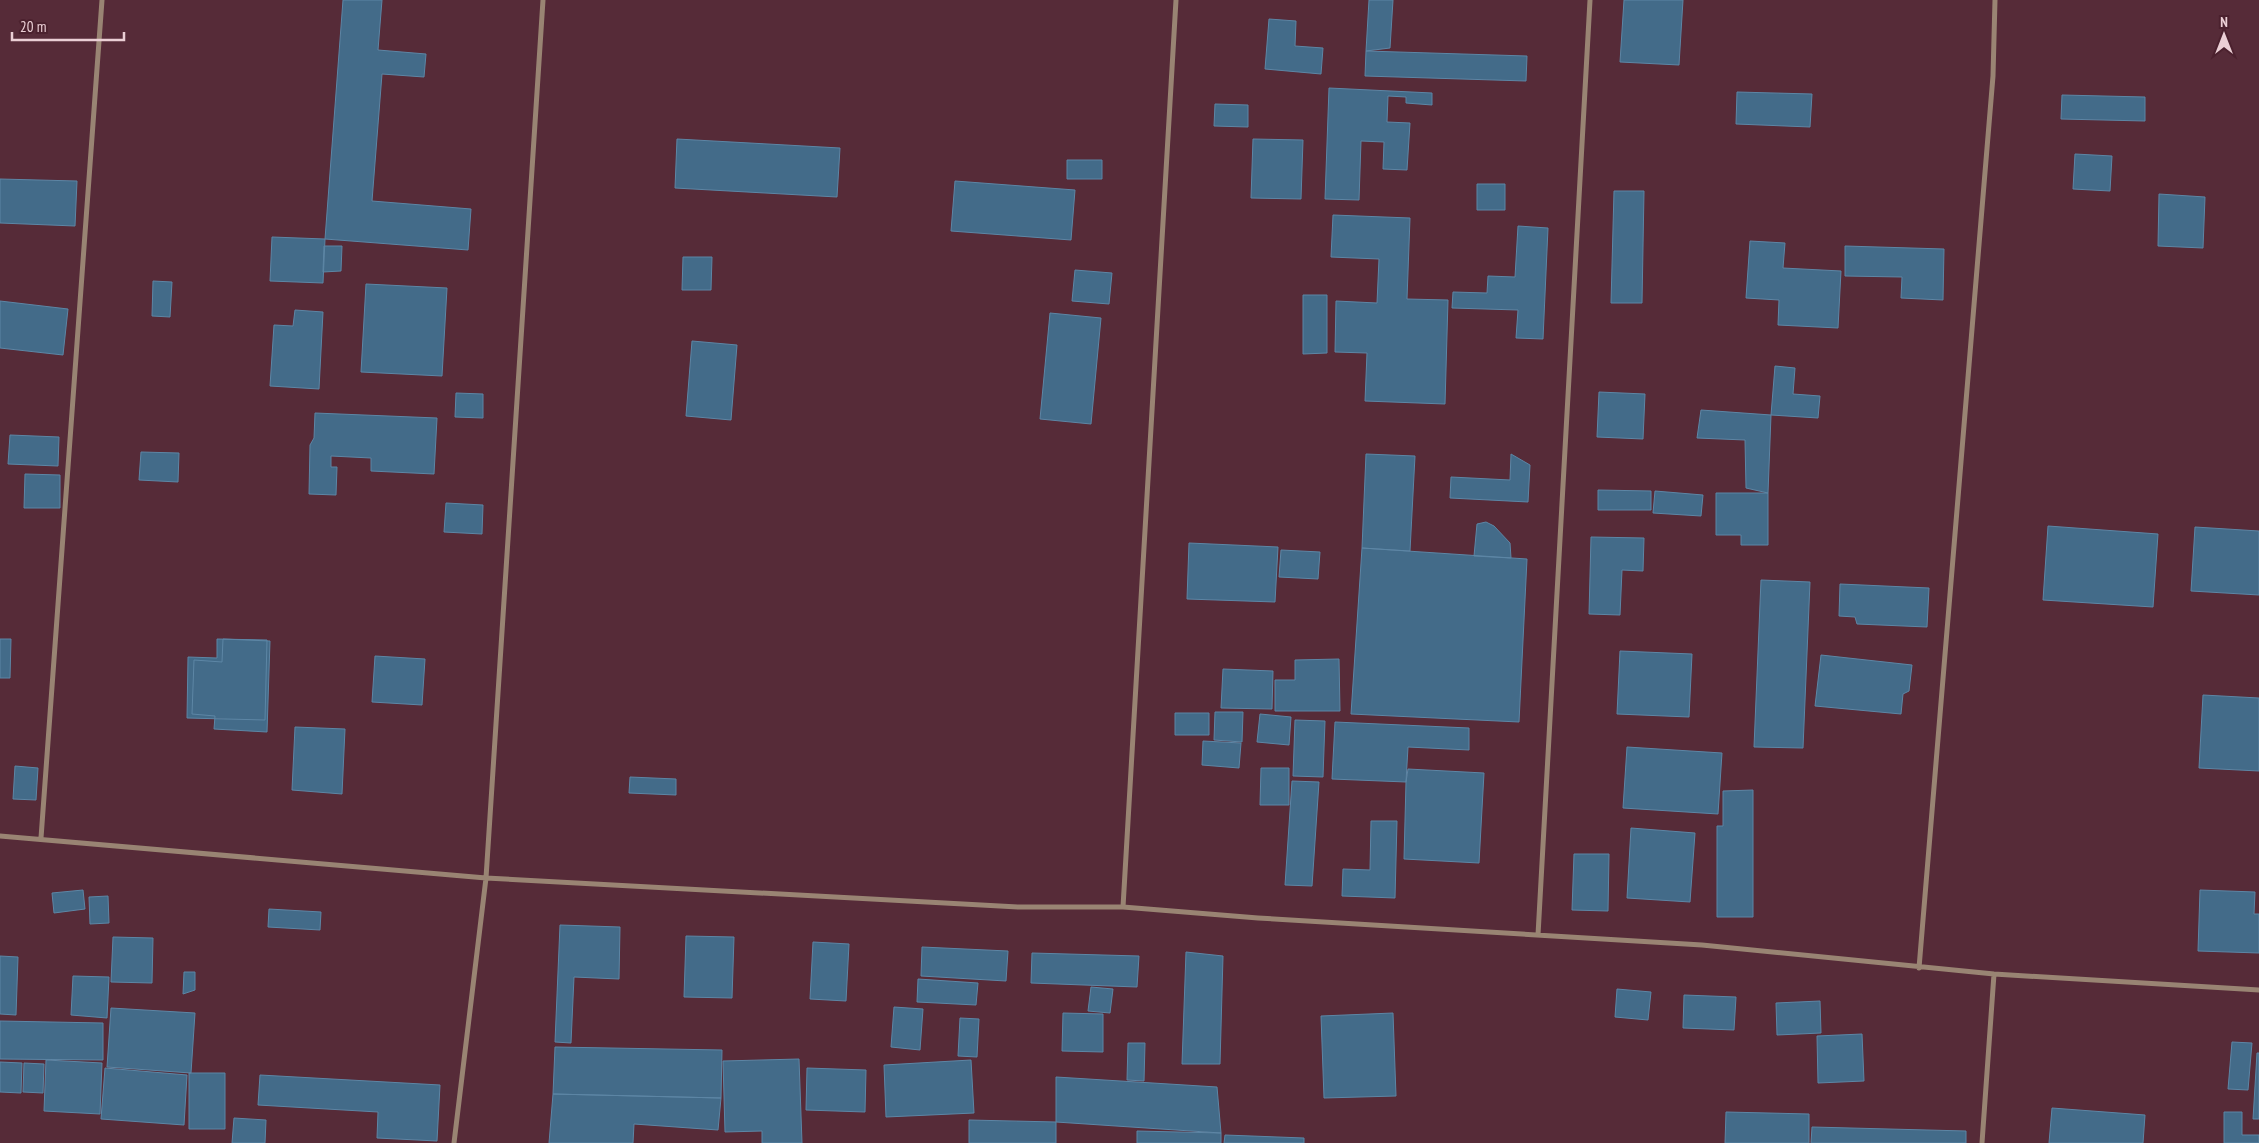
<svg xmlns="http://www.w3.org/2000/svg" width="2259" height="1143" viewBox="0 0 2259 1143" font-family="'PT Sans Narrow',sans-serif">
  <rect width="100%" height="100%" fill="#562b38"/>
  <path fill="#436b89" stroke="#5d86a5" d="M343 0H382L378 50 426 54 424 77 382 74 372 201 471 209 468 250 325 239Z
    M1369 0H1393L1390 48 1366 51Z
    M1624 0H1683L1679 65 1620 62Z
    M1269 19 1296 21 1295 46 1323 48 1321 74 1265 69Z
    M1366 51 1527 56 1526 81 1365 76Z
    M1329 88 1432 93V105L1406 103V97L1388 96 1387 122 1410 123 1407 170 1383 169 1384 142 1361 141 1359 200 1325 199Z
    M1737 92 1812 94 1810 127 1736 124Z
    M2062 95 2145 97V121L2061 119Z
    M1215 104 1248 105V127L1214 126Z
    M677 139 840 148 837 197 675 188Z
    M1253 139 1303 140 1301 199 1251 198Z
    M2075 154 2112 156 2110 191 2073 189Z
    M1067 160H1102V179H1067Z
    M0 179 77 181 75 226 0 223Z
    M955 181 1075 190 1071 240 951 231Z
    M1477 184H1505V210H1477Z
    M1614 191H1644L1642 303H1611Z
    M2159 194 2205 197 2203 248 2158 246Z
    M1333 215 1410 218 1407 299 1448 300 1445 404 1365 401 1367 353 1335 352 1336 301 1377 303 1379 259 1331 257Z
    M1518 226 1548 228 1543 339 1516 338 1518 310 1452 308 1453 292 1487 293 1488 276 1515 277Z
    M272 237 325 239 323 283 270 281Z
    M1750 241 1785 243 1783 268 1841 271 1838 328 1778 325 1779 300 1746 298Z
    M324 246H342L341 271 323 272Z
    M1845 246 1944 249 1943 300 1901 298 1902 277 1845 276Z
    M683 257H712L711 290H682Z
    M1075 270 1112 273 1109 304 1072 301Z
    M153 281 172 282 170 317 152 316Z
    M366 284 447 288 442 376 361 372Z
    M1303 295H1327V353L1303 354Z
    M0 301 68 309 63 355 0 348Z
    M295 310 323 312 319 389 270 386 274 325 293 326Z
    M1050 313 1101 318 1091 424 1040 419Z
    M692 341 737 345 731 420 686 416Z
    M1775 366 1795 368 1793 394 1820 396 1818 418 1771 415Z
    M1599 392 1645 394 1643 439 1597 437Z
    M456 393 483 394V418L455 417Z
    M1701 410 1771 415 1768 493 1746 488 1745 440 1697 438Z
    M315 413 437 418 434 474 371 471V458L331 456V467H337L336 495 309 494 310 445 314 438Z
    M10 435 59 437 58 466 8 464Z
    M141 452 179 453 178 482 139 480Z
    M1366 454 1415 456 1410 551 1362 548Z
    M1511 454 1530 465 1528 502 1450 498 1451 477 1510 480Z
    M25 474 60 475V508H24Z
    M1598 490 1651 491V510H1598Z
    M1655 491 1703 495 1701 516 1653 513Z
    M1716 493H1768V545H1741V535H1716Z
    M446 503 483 505 482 534 444 532Z
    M1486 522 1494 526 1510 543 1511 558 1474 556 1477 524Z
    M2048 526 2158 534 2153 607 2043 600Z
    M2195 527 2259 531V595L2191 591Z
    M1591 537 1644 538 1643 571 1622 570 1620 615 1589 614Z
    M1189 543 1278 547 1275 602 1187 599Z
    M1362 548 1527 559 1519 722 1351 714Z
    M1281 550 1320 552 1318 579 1279 577Z
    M1761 580 1810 582 1803 748 1754 747Z
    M1840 584 1929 588 1927 627 1857 624 1855 617 1839 616Z
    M0 639H11L10 678H0Z
    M217 639 267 640 265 720 187 718 188 657 217 658Z
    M223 639 270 641 267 732 214 729 215 716 192 714 194 660 222 662Z
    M1620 651 1692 654 1689 717 1617 714Z
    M1821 655 1912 665 1909 691 1903 694 1901 714 1815 706Z
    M375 656 425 659 422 705 372 702Z
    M1339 659 1340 711H1275V680H1295V660Z
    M1223 669 1273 671 1272 709 1221 708Z
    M2203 695 2259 698V771L2199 768Z
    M1215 712H1243L1242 742 1214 740Z
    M1175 713H1209V735H1175Z
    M1260 714 1291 717 1289 745 1257 742Z
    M1295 720 1325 721 1323 777 1293 776Z
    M1335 722 1469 728V750L1408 747 1406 782 1332 779Z
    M295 727 345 729 342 794 292 790Z
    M1203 741 1241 743 1239 768 1202 765Z
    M1627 747 1722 753 1718 814 1623 808Z
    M15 766 38 768 36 800 13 799Z
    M1261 768H1289V805H1260Z
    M1408 769 1484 773 1479 863 1404 859 1406 782Z
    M630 777 676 779V795L629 793Z
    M1292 781 1319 782 1312 886 1285 885Z
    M1753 790V917H1717V826H1723V791Z
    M1371 821H1397L1395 898 1342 896 1343 869 1370 870Z
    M1631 828 1695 833 1690 902 1627 898Z
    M1574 854H1609L1608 911 1572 910Z
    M83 890 85 909 54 913 52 893Z
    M2200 890 2255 892 2254 914H2259V953L2198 951Z
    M108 896 109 923 90 924 89 897Z
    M269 909 321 912 320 930 268 927Z
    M560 925 620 927 619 979 574 977 571 1043 555 1042Z
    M686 936 734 937 732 998 684 997Z
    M113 937 153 938 152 983 111 982Z
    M813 942 849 944 846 1001 810 999Z
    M922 947 1008 951 1006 981 921 976Z
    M1186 952 1223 956 1220 1064H1182Z
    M1032 953 1139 956 1137 987 1031 983Z
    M0 956 18 957 16 1015 0 1014Z
    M184 972H195V990L183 994Z
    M73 976 109 977 107 1018 71 1015Z
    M918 979 978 983 976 1005 917 1002Z
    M1091 987 1113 989 1110 1013 1088 1011Z
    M1617 989 1651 992 1648 1020 1615 1017Z
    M1684 995 1736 997 1734 1030 1683 1028Z
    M1820 1001 1821 1033 1777 1035 1776 1003Z
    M894 1007 923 1009 920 1050 891 1047Z
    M111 1008 195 1013 191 1073 107 1067Z
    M1063 1013 1103 1014V1052L1062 1051Z
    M1393 1013 1396 1096 1324 1098 1321 1016Z
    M960 1018 979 1019 977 1057 958 1056Z
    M0 1021 103 1023V1060L0 1059Z
    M1862 1034 1864 1081 1818 1083 1817 1036Z
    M2232 1042 2252 1043 2248 1090 2228 1089Z
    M1128 1043H1145L1144 1081 1127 1080Z
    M555 1047 722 1050 721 1098 553 1094Z
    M2257 1053H2259V1119H2253Z
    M799 1059 802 1143H762V1131L725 1132 723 1061Z
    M46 1060 102 1063 100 1114 44 1111Z
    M971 1060 974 1113 886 1117 884 1065Z
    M0 1062 22 1063 21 1093 0 1092Z
    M24 1063 44 1064 43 1093 23 1092Z
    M105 1068 187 1075 184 1125 101 1119Z
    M807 1068 866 1070 865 1112 806 1110Z
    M189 1073H225V1129H189Z
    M260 1075 440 1085 437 1141 377 1138 378 1112 258 1105Z
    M1056 1077 1217 1087 1221 1133 1056 1122Z
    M553 1094 721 1098 718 1130 634 1124 633 1143H549Z
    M2052 1108 2145 1115 2143 1143H2049Z
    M1726 1112 1809 1114V1143H1725Z
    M2224 1112H2242V1135H2259V1143H2224Z
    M234 1118 266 1120 265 1143H232Z
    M969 1120 1056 1122V1143H969Z
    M1812 1127 1966 1131V1143H1811Z
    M1137 1131 1221 1133V1143H1137Z
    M1225 1135 1304 1138V1143H1224Z"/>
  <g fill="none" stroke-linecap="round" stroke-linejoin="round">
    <path stroke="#998473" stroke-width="5" d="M0 836 486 878 1018 907H1123L1258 918 1702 945 1994 974 2259 990
      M41 838 102 0
      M1123 907 1176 0
      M1538 935 1590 0
      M1919 968 1993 76 1995 0
      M454 1143 486 878 543 0
      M1982 1143 1994 974"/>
  </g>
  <g transform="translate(2224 35)" stroke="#4b212e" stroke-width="4" paint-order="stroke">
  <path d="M0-4L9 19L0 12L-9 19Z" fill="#ebcfd5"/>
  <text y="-8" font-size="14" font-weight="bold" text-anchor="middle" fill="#ebcfd5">N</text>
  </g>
  <path d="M12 32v8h112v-8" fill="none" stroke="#ebcfd5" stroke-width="2.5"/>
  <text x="20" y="32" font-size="15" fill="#ebcfd5" stroke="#4b212e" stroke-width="4" paint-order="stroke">20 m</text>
</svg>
